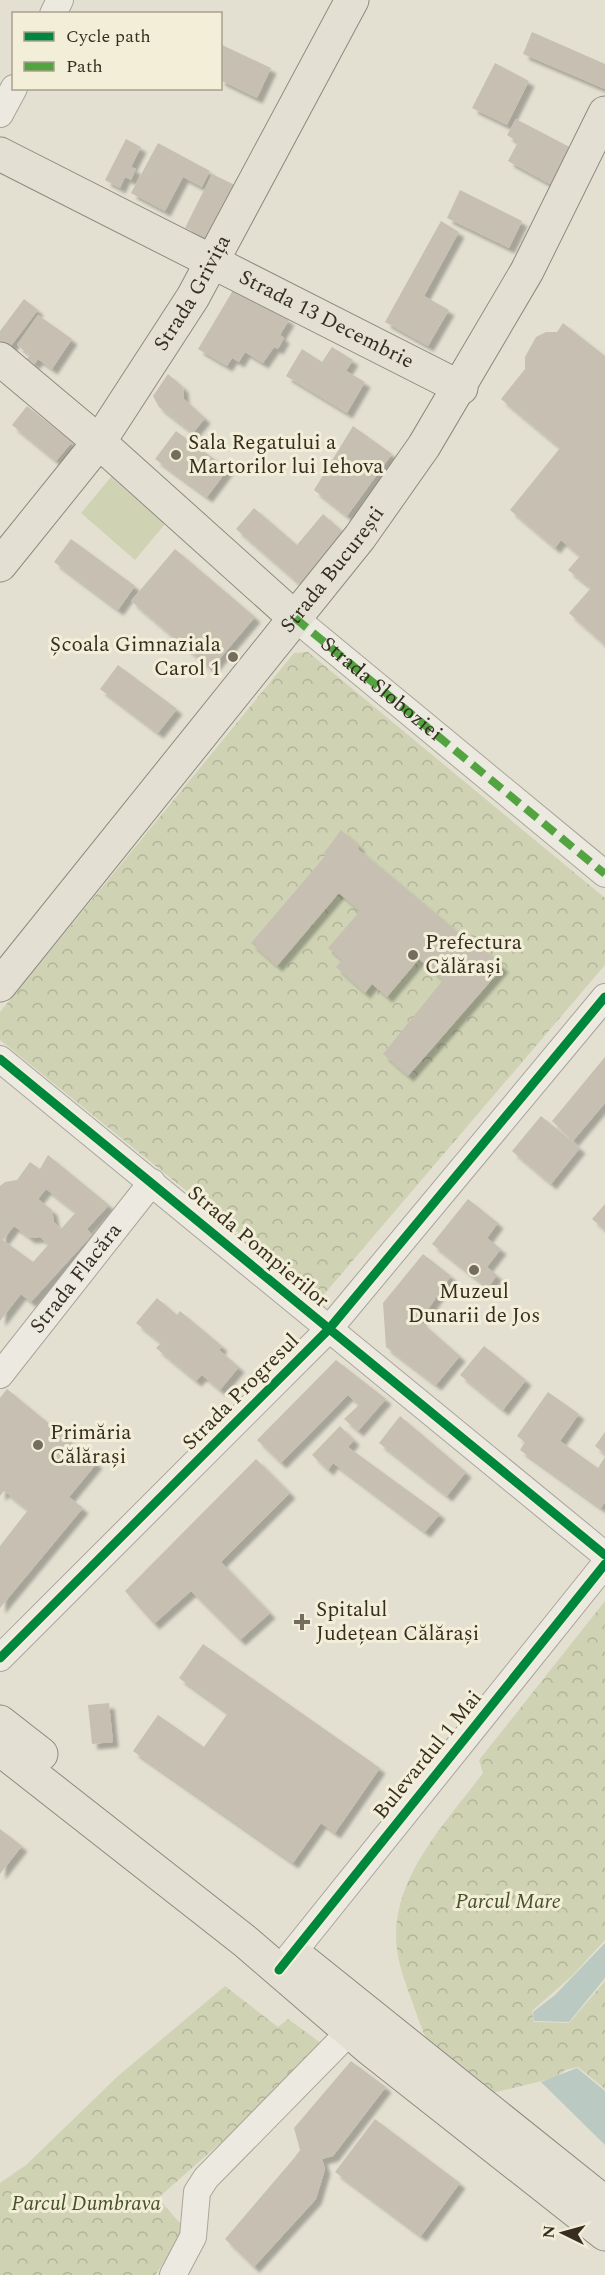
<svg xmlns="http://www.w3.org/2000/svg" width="605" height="2275" viewBox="0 0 605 2275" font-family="Spectral,serif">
  <defs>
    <pattern id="forest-crowns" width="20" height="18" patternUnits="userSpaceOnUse" patternTransform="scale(1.5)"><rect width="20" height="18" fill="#cfd3b4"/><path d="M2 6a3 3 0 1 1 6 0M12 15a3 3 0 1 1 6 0" fill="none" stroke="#b2b59a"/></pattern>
    <filter id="shadow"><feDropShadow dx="5.5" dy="5.5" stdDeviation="1.5" flood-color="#0004"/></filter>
  </defs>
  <rect width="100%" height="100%" fill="#e3e0d1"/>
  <path fill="#cfd3b4" d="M111 477 165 524 135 560 81 513Z"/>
  <path fill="url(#forest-crowns)" d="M308 652 605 898V965L320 1299 0 1040V1012L294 653Z
    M605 1601V1940L573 1975 532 2011 534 2022 569 2023 605 1981V2089L578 2067 565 2070 554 2078 488 2094C471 2082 451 2070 437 2055 425 2042 418 2018 412 2001 404 1980 396 1958 396 1935 396 1873 448 1820 483 1773L479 1760Z
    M225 1986 278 2027 288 2019 328 2048 158 2198 187 2231 155 2275H0V2183L26 2165 118 2076Z"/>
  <path fill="#bac9c2" d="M605 1943V1978L569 2022 534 2021 533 2012 555 1995Z
    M577 2068 605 2091V2145L541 2082Z"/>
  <path fill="#c6bfb2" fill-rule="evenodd" filter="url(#shadow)" d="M532 32 605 64V89L523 54Z
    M220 44 271 68 257 98 220 80Z
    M495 63 529 81 507 125 472 108Z
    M516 119 579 152 559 189 508 161 518 142 507 135Z
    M126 139 141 147 131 167 136 169 131 180 125 177 120 188 105 180Z
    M158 143 210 171 202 187 183 177 165 211 131 193Z
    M212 174 243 189 217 243 185 228Z
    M460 190 522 221 509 248 447 218Z
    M441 221 459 232 424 296 449 310 428 346 385 322Z
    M235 287 289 320 280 335 284 338 278 349 274 347 263 363 245 352 239 362 232 358 227 366 198 349Z
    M24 299 38 310 7 351 0 345V331Z
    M38 315 72 339 52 369 38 359 34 364 27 359 30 355 17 345Z
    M563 323 605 356V645L569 613 591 588 568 570 580 556 561 540 555 548 510 510 560 448 501 399 525 369V357L536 337 546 332H557Z
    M332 347 353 360 346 371 365 382 347 413 286 376 302 349 322 362Z
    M168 374 183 387 184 399 205 418 193 433 159 407 153 396Z
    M27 406 72 442 56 461 12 425Z
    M353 426 392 454 347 516 314 490Z
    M176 431 228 469 207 497 155 459Z
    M254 508 297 545 323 514 348 536 303 587 236 529Z
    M71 539 135 586 118 610 54 562Z
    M175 549 255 617 211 669 131 601Z
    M118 665 177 709 158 733 100 689Z
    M341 830 359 846 358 849 480 951 482 948 503 967 408 1076 383 1054 443 980 419 959 387 997 372 984 365 993 336 967 342 960 328 948 360 911 339 893 277 966 251 943 326 855 324 853Z
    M605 1057V1103L573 1141 552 1121Z
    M541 1116 580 1148 551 1184 512 1151Z
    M48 1155 109 1205 87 1229 92 1235 31 1302 21 1294 0 1321V1186L5 1182 17 1180 30 1162 40 1169ZM46 1189 76 1212 61 1229 54 1222 52 1210 38 1199ZM14 1226 30 1238 40 1237 48 1245 33 1262 3 1240Z
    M468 1199 498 1223 487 1238 501 1249 487 1267 497 1275 488 1288 432 1244Z
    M605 1204V1230L592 1219Z
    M423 1254 451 1276 420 1321 460 1356 436 1385 386 1347 383 1303Z
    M157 1298 177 1315 180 1311 222 1346 219 1350 239 1367 220 1390 202 1375 196 1381 156 1348 161 1343 136 1323Z
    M484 1346 526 1380 503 1410 460 1375Z
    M336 1360 386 1399 358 1431 344 1419 359 1405 348 1395 281 1463 257 1440Z
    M7 1389 97 1463 69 1497 83 1508 0 1608V1546L28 1510 4 1491 0 1496V1398Z
    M548 1392 579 1414 560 1441 598 1468 605 1457V1502L601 1508 520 1450 525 1442 517 1436Z
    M400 1416 466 1472 447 1496 379 1443Z
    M340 1426 354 1440 348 1447 440 1514 425 1532 333 1463 328 1470 312 1455Z
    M605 1432V1454L595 1446Z
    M256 1459 290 1493 221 1562 270 1613 240 1640 191 1591 154 1624 125 1591Z
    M203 1644 380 1768 335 1833 321 1823 293 1863 133 1751 158 1715 204 1747 228 1713 179 1678Z
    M109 1703 113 1742 92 1744 88 1705Z
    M0 1829 22 1846 0 1874Z
    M351 2061 386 2087 333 2156 322 2159 325 2169 316 2199 254 2267 225 2239 295 2157 300 2150 294 2128Z
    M375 2119 460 2183 421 2236 335 2172Z"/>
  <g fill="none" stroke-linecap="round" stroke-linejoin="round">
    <defs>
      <g id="minor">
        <path d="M53 14 60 0"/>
        <path d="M0 114 14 88"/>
        <path id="s1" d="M295 618 605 874"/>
        <path d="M0 1059 605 1555"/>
        <path id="s2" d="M0 1375 152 1182"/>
        <path d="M0 1658 329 1329 605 997"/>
        <path d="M279 1970 605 1564"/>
        <path d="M173 2275 193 2237 197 2192 206 2178 363 2018"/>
      </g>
      <g id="major">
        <path id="s3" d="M0 154 461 388"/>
        <path d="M0 359 99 442 295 618"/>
        <path id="s4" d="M0 565 99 442 193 297 352 0"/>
        <path id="s5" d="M0 985 360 537 424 446 527 271 605 113"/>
        <path d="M0 1722 41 1754"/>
        <path d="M0 1749 246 1942 369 2048 605 2234"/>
        <path d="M303 1961 605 2203"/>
      </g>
    </defs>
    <use href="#minor" stroke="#a9a599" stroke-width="28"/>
    <use href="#major" stroke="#8e8a80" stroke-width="35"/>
    <use href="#minor" stroke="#ece9e1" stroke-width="26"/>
    <use href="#major" stroke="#e3e0d3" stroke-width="33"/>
    <path stroke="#53a441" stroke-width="8" stroke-dasharray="15 8" stroke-linecap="butt" d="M295 618 605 874"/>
    <defs>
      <path id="cycleway" d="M0 1059 605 1555
        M0 1658 329 1329 605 997
        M279 1970 605 1564"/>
    </defs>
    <use href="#cycleway" stroke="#f3eed8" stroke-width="13"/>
    <use href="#cycleway" stroke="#00873e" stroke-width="9"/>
  </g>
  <g fill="#736c5f" stroke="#f3eed8" stroke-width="2">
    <circle cx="176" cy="455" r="6"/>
    <circle cx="233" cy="657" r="6"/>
    <circle cx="413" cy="955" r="6"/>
    <circle cx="474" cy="1270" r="6"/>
    <circle cx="38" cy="1445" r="6"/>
    <path d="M299 1613h6v6h6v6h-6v6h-6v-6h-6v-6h6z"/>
  </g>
  <g text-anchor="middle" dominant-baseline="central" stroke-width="6" stroke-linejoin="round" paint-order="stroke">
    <g font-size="21" fill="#372e21" stroke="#f3eed8">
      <text stroke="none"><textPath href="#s4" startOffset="334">Strada Grivița</textPath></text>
      <text stroke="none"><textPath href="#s3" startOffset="366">Strada 13 Decembrie</textPath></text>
      <text stroke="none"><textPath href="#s5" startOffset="532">Strada București</textPath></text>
      <text stroke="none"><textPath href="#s1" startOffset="112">Strada Sloboziei</textPath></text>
      <text transform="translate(258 1247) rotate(40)">Strada Pompierilor</text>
      <text stroke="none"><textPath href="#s2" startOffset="123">Strada Flacăra</textPath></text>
      <text transform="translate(241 1392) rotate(-45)">Strada Progresul</text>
      <text transform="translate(428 1755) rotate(-51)">Bulevardul 1 Mai</text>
    </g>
    <g font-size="21" fill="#372e21" stroke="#f3eed8" text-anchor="start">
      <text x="188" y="443">Sala Regatului a<tspan x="188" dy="24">Martorilor lui Iehova</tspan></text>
      <text x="221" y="645" text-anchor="end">Școala Gimnaziala<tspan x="221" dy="24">Carol 1</tspan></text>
      <text x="425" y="943">Prefectura<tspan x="425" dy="24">Călărași</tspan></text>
      <text x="474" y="1292" text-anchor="middle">Muzeul<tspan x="474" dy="24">Dunarii de Jos</tspan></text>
      <text x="50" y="1433">Primăria<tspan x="50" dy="24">Călărași</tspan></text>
      <text x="316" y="1610">Spitalul<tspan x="316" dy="24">Județean Călărași</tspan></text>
    </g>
    <g font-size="21" font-style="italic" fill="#44522a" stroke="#f3eed8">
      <text x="508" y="1902">Parcul Mare</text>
      <text x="86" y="2204">Parcul Dumbrava</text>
    </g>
  </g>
  <rect x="12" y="12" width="210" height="78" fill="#f3eed8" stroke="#a8a18f" stroke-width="1.5"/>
  <rect x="24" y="32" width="30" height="9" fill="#00873e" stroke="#a8a18f" stroke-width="1.5"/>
  <text x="66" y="42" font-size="18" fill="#372e21">Cycle path</text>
  <rect x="24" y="62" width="30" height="9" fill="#53a441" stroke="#a8a18f" stroke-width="1.5"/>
  <text x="66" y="72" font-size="18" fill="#372e21">Path</text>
  <g transform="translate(563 2233) rotate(275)" stroke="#f3eed8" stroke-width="4.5" paint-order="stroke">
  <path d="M0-4.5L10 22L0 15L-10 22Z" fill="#372e21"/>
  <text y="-9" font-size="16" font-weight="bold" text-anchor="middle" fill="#372e21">N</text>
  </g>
</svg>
